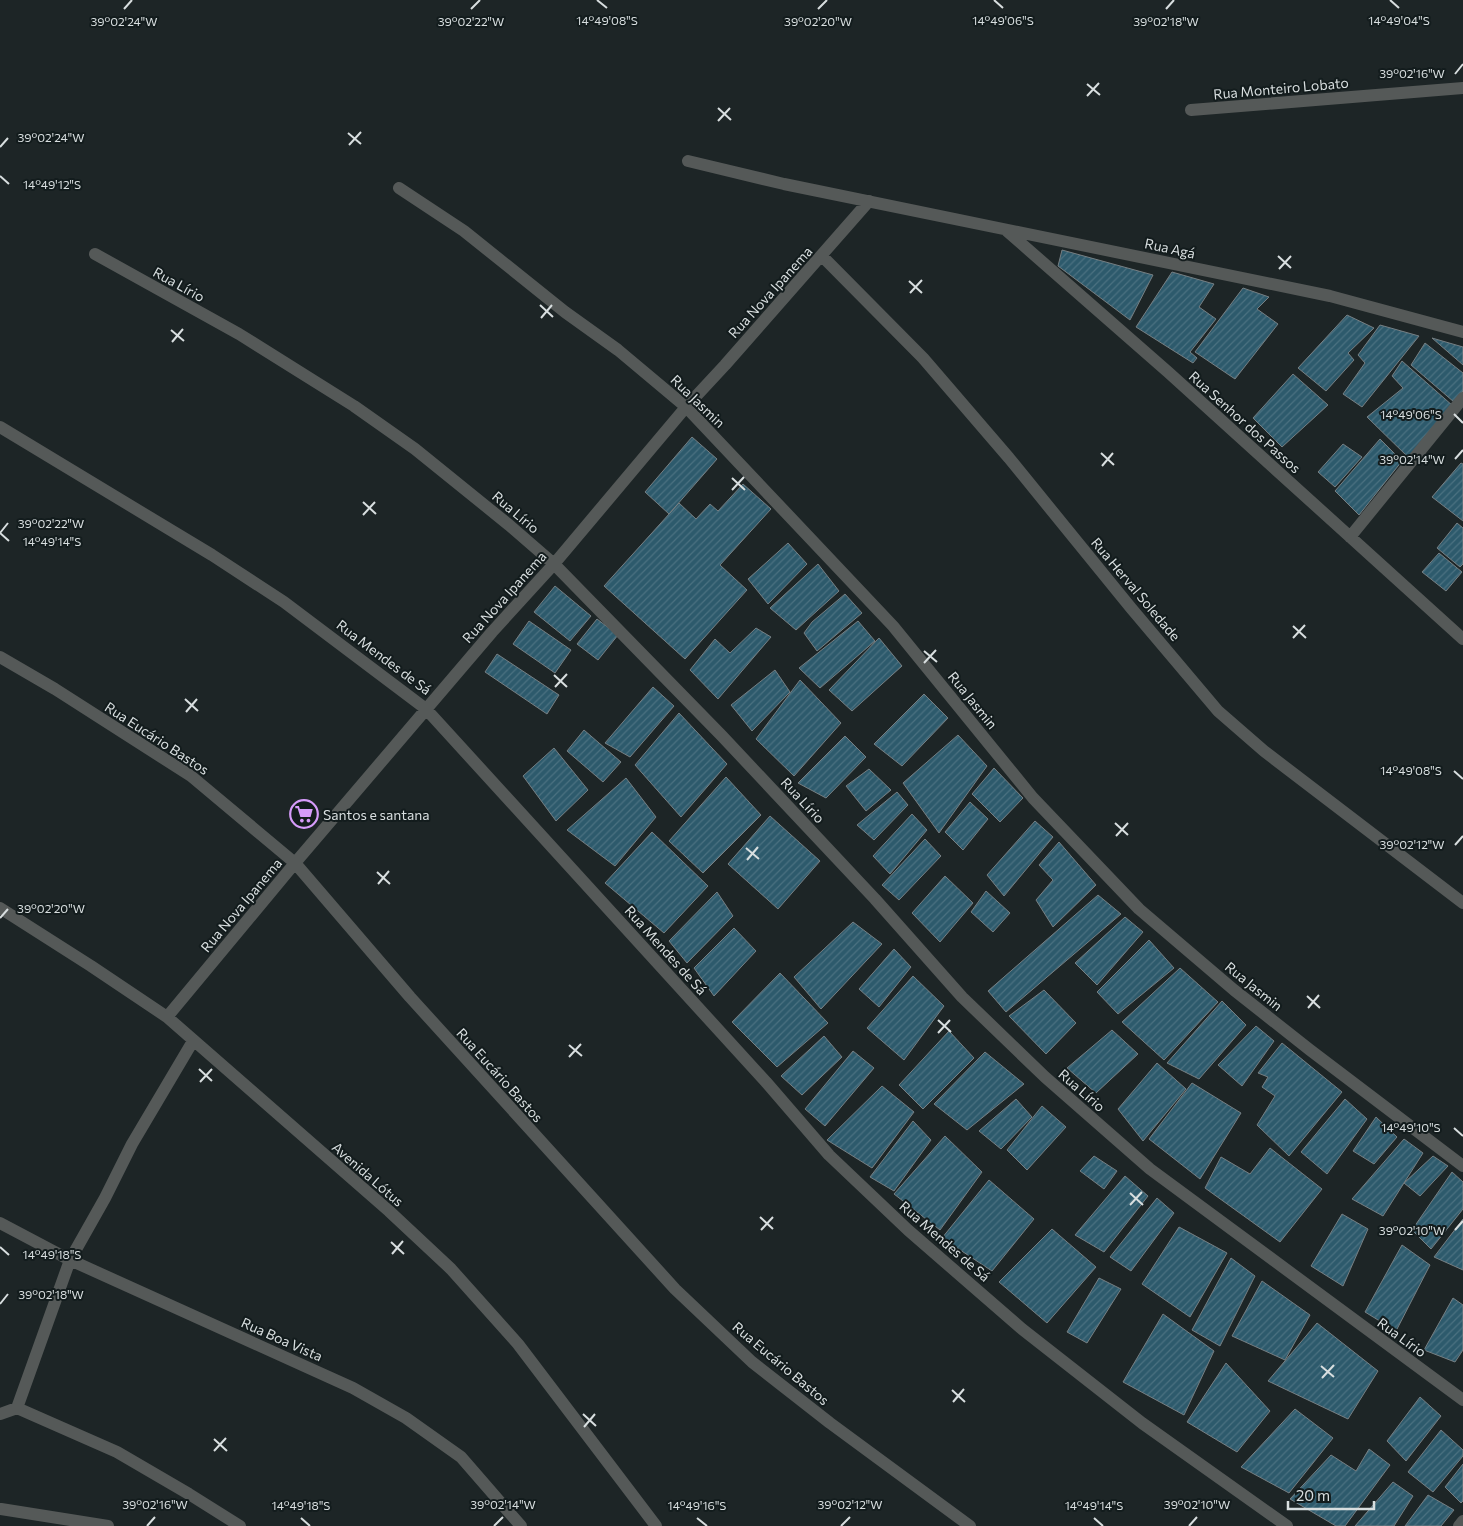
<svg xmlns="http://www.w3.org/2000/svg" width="1463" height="1526" viewBox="0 0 1463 1526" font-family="Commissioner,sans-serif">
  <defs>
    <pattern id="building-hatch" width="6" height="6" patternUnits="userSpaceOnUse" patternTransform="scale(1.25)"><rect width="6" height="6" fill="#2d5a6c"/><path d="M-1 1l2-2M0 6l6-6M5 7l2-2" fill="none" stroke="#4b7181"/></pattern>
  </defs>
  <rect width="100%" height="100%" fill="#1d2526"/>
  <path fill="url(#building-hatch)" stroke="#767f83" d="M1062 250 1153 275 1130 320 1058 266Z
    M1172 272 1214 284 1199 307 1216 319 1190 352 1197 358 1193 363 1136 327Z
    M1243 288 1269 297 1257 309 1278 324 1235 379 1195 352Z
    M1347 315 1374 328 1348 353 1354 360 1326 391 1298 368Z
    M1380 325 1419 336 1362 407 1343 394 1365 363 1358 355Z
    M1432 338 1463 347V365Z
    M1425 343 1463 373V391L1454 402 1411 365Z
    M1402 361 1453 406 1409 458 1367 417 1403 388 1392 376Z
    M1293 374 1328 405 1282 447 1253 418Z
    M692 437 717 459 669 514 645 492Z
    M1380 439 1402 461 1359 515 1335 491Z
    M1343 444 1362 457 1335 487 1318 472Z
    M1461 463 1463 464V521L1432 497Z
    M743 484 771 509 720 565 747 590 685 659 604 586 679 503 696 519 710 504 718 511Z
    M1457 523 1463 528V564L1460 567 1437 548Z
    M788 543 807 564 768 604 748 579Z
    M1439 553 1462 572 1446 591 1422 572Z
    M818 564 839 591 796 630 770 608Z
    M555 586 591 616 570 641 534 612Z
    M845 594 862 613 817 651 804 633 812 622Z
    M597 619 618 635 598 660 577 644Z
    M529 621 571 650 555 673 513 644Z
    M858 621 875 641 820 688 799 668Z
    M756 628 771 637 718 699 690 670 715 639 730 653Z
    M879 638 902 666 852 711 829 690Z
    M497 654 559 695 547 714 485 672Z
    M775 670 790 692 752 731 731 705Z
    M800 680 841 723 794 776 756 739Z
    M653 687 674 706 630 757 605 743Z
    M924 694 948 718 902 766 874 744Z
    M679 713 727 764 681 817 635 765Z
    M584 730 621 762 603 782 567 751Z
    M958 735 987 766 939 833 903 783Z
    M845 736 866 757 826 798 798 783Z
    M554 748 588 790 556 821 523 776Z
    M994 768 1023 798 1000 822 972 794Z
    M869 769 891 790 866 811 846 786Z
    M726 777 761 815 703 873 669 841Z
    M626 778 656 817 615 866 567 830Z
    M897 792 908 805 874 840 857 825Z
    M970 802 988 819 963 850 945 832Z
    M912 814 927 830 890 874 873 856Z
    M770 816 820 861 778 909 728 864Z
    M1035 821 1053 837 1004 896 987 875Z
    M652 832 708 886 664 933 605 883Z
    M925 839 941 856 899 900 882 885Z
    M1059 842 1096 885 1053 927 1036 900 1053 880 1039 865Z
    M945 876 973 903 940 942 912 913Z
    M986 891 1010 913 993 932 971 912Z
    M717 892 733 916 687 963 669 941Z
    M1098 895 1121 914 1006 1012 988 991Z
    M1125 917 1143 932 1097 985 1075 963Z
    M853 922 882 944 821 1009 794 977Z
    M734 928 756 951 714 996 694 968Z
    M1149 940 1174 968 1118 1014 1097 992Z
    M894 949 911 967 879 1007 859 989Z
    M1180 968 1218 1002 1164 1060 1122 1022Z
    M780 973 828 1023 777 1067 732 1022Z
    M913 976 944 1006 904 1060 867 1028Z
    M1044 990 1076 1023 1046 1054 1009 1016Z
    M1222 1001 1246 1025 1199 1079 1167 1063Z
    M1256 1026 1274 1041 1242 1086 1218 1065Z
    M1112 1030 1138 1054 1096 1093 1067 1068Z
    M949 1031 974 1058 923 1109 899 1085Z
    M824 1036 842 1057 802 1095 781 1076Z
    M1282 1043 1342 1092 1289 1156 1257 1125 1275 1096 1262 1087 1268 1077 1258 1073Z
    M853 1051 874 1068 825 1126 805 1109Z
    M985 1052 1024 1084 967 1130 934 1104Z
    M1157 1063 1186 1089 1143 1141 1118 1109Z
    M1192 1083 1241 1113 1200 1179 1149 1139Z
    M882 1086 914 1112 872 1168 827 1140Z
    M1016 1099 1032 1117 1001 1149 979 1131Z
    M1345 1099 1367 1119 1327 1174 1301 1152Z
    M1042 1106 1066 1127 1027 1170 1007 1150Z
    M1376 1117 1397 1137 1374 1164 1353 1151Z
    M913 1121 931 1140 894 1191 870 1177Z
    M945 1136 982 1172 940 1230 894 1194Z
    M1404 1139 1423 1153 1383 1216 1352 1199Z
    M1270 1148 1322 1189 1280 1242 1205 1188 1221 1157 1250 1174Z
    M1094 1156 1117 1171 1104 1189 1080 1171Z
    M1433 1156 1448 1166 1420 1196 1404 1183Z
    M1452 1172 1463 1182V1209L1431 1249 1412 1230Z
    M1125 1176 1148 1196 1104 1252 1075 1235Z
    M989 1180 1034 1219 992 1271 942 1238Z
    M1157 1198 1174 1213 1131 1271 1110 1257Z
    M1342 1214 1368 1229 1343 1286 1311 1266Z
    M1463 1219V1270L1434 1257Z
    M1179 1227 1227 1253 1190 1317 1142 1284Z
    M1052 1229 1096 1267 1047 1323 999 1282Z
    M1402 1245 1430 1265 1396 1331 1365 1312Z
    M1231 1258 1255 1276 1220 1346 1192 1330Z
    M1099 1278 1121 1289 1087 1343 1067 1332Z
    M1262 1281 1310 1315 1285 1360 1232 1336Z
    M1453 1298 1463 1305V1350L1455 1362 1424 1350Z
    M1163 1314 1214 1351 1184 1415 1123 1382Z
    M1317 1323 1378 1371 1348 1419 1268 1381Z
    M1226 1363 1270 1411 1237 1452 1187 1422Z
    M1420 1397 1441 1416 1406 1461 1387 1441Z
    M1295 1409 1333 1438 1289 1493 1241 1467Z
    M1441 1430 1463 1450V1456L1433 1492 1408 1472Z
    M1369 1449 1390 1465 1345 1526H1336L1290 1499 1331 1455 1356 1471Z
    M1463 1464V1501L1461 1503 1445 1487Z
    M1393 1482 1413 1496 1394 1526H1355Z
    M1428 1495 1454 1510 1441 1526H1405Z"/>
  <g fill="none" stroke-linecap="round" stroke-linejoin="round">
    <path stroke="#555958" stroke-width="12" d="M1191 110 1463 88
      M688 161 784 184 1330 296 1463 332
      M399 188 464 231 565 312 618 350 686 407 893 626 1033 798 1139 909 1234 990 1310 1050 1463 1166
      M1007 231 1168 372 1463 639
      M95 254 239 334 354 406 415 449 509 525 554 564 722 736 875 899 962 997 1045 1077 1150 1169 1463 1400
      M822 256 923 358 1009 458 1131 608 1218 711 1264 751 1463 903
      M0 427 212 555 284 602 426 709 766 1082 829 1155 908 1230 1022 1329 1142 1423 1287 1526
      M1350 537 1463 398
      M0 657 55 689 191 776 295 863 410 997 675 1289 752 1362 830 1423 970 1526
      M0 908 91 966 167 1017 389 1211 451 1269 518 1344 656 1526
      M167 1017 295 863 492 632 554 564 686 407 725 365 869 201
      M0 1223 70 1260 353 1388 406 1418 461 1457 521 1526
      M17 1408 70 1260 105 1198 132 1144 193 1041
      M0 1414 17 1408 117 1452 189 1494 240 1526
      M1 1509 108 1526
      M1459 1526 1463 1521"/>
  </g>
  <path fill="none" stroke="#d8dedf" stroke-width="2" d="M597 0 607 8M994 0 1003 8M1390 0 1399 8M124 9 132 0M471 9 480 0M818 9 827 0M1166 9 1174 0M1455 74 1463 64M1087 84 1100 95M1087 96 1099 83M718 108 731 120M718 121 730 108M348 133 361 144M349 145 361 132M0 147 8 138M0 176 9 184M1278 256 1291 268M1279 269 1291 256M909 281 922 293M910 293 922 280M540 305 553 317M541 318 552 305M171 330 184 341M172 342 183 329M1454 414 1463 423M1101 453 1114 465M1455 459 1463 450M1102 466 1113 453M732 478 745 490M732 490 744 477M363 502 376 514M363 515 375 502M0 533 8 523M0 533 9 541M1293 626 1306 638M1293 638 1305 625M924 651 937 662M924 663 936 650M554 675 567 687M555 687 567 674M185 699 198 711M186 712 197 699M1454 771 1463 779M1115 823 1128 835M1116 836 1128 823M1455 845 1463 836M746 848 759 859M747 860 758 847M377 872 390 884M378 884 389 871M0 918 8 909M1307 996 1320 1008M1308 1008 1319 995M938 1020 951 1032M938 1033 950 1020M569 1045 582 1056M569 1057 581 1044M199 1069 212 1081M200 1082 212 1069M1454 1128 1463 1136M1130 1193 1143 1205M1130 1205 1142 1192M760 1217 773 1229M761 1230 773 1217M1455 1230 1463 1221M391 1242 404 1254M0 1247 9 1255M392 1254 403 1241M0 1304 8 1294M1321 1366 1334 1377M1322 1378 1334 1365M952 1390 965 1402M953 1402 964 1389M583 1414 596 1426M584 1427 595 1414M214 1439 227 1451M214 1451 226 1438M301 1518 310 1526M697 1518 707 1526M1094 1518 1103 1526M147 1526 155 1517M494 1526 503 1517M841 1526 850 1517M1189 1526 1197 1517"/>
  <defs>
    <symbol id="supermarket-ring" viewBox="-11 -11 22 22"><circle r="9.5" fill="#131c1d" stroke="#d69bfa" stroke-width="1.5"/><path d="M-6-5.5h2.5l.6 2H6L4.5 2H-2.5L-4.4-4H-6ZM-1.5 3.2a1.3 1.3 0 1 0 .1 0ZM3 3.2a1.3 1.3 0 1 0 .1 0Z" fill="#d69bfa"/></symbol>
  </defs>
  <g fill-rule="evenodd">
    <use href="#supermarket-ring" x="288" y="798" width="32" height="32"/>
  </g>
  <g text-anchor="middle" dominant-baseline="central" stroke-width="4" stroke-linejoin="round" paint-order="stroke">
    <g font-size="14" fill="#d8dedf" stroke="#131c1d">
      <text transform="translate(1281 88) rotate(-5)">Rua Monteiro Lobato</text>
      <text transform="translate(1170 248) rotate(12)">Rua Agá</text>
      <text transform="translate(179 284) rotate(29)">Rua Lírio</text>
      <text transform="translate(770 292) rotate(-48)">Rua Nova Ipanema</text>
      <text transform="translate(698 401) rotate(44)">Rua Jasmin</text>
      <text transform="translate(1245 422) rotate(42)">Rua Senhor dos Passos</text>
      <text transform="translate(516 512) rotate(40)">Rua Lírio</text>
      <text transform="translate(1136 589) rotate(50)">Rua Herval Soledade</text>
      <text transform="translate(504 597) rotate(-48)">Rua Nova Ipanema</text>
      <text transform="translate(384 657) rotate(37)">Rua Mendes de Sá</text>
      <text transform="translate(973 700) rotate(51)">Rua Jasmin</text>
      <text transform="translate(157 738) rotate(33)">Rua Eucário Bastos</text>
      <text transform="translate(803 800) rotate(47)">Rua Lírio</text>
      <text transform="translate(241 905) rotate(-50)">Rua Nova Ipanema</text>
      <text transform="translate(666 950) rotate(48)">Rua Mendes de Sá</text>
      <text transform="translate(1254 986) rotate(39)">Rua Jasmin</text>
      <text transform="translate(500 1075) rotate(48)">Rua Eucário Bastos</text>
      <text transform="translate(1082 1090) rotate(41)">Rua Lírio</text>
      <text transform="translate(368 1174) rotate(41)">Avenida Lótus</text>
      <text transform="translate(945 1241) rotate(41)">Rua Mendes de Sá</text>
      <text transform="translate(1402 1337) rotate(36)">Rua Lírio</text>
      <text transform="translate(282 1339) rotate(24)">Rua Boa Vista</text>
      <text transform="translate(781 1363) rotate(40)">Rua Eucário Bastos</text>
    </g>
    <g font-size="14" fill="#d8dedf" stroke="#131c1d" text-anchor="start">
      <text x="323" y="814">Santos e santana</text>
    </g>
  </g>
  <g font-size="12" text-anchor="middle" fill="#d8dedf" stroke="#131c1d" stroke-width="4" stroke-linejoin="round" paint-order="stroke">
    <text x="607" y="25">14°49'08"S</text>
    <text x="1003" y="25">14°49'06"S</text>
    <text x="1399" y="25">14°49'04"S</text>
    <text x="124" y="26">39°02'24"W</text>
    <text x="471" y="26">39°02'22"W</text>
    <text x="818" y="26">39°02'20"W</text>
    <text x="1166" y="26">39°02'18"W</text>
    <text x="1412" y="78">39°02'16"W</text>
    <text x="51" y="142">39°02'24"W</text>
    <text x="52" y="189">14°49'12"S</text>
    <text x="1411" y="419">14°49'06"S</text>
    <text x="1412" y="464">39°02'14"W</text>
    <text x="51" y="528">39°02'22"W</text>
    <text x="52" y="546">14°49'14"S</text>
    <text x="1411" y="775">14°49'08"S</text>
    <text x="1412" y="849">39°02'12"W</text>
    <text x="51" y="913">39°02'20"W</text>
    <text x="1411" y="1132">14°49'10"S</text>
    <text x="1412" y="1235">39°02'10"W</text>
    <text x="52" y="1259">14°49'18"S</text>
    <text x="51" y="1299">39°02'18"W</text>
    <text x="155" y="1509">39°02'16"W</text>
    <text x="503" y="1509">39°02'14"W</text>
    <text x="850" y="1509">39°02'12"W</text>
    <text x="1197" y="1509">39°02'10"W</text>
    <text x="301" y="1510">14°49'18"S</text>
    <text x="697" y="1510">14°49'16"S</text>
    <text x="1094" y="1510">14°49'14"S</text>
  </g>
  <path d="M1288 1501v8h86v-8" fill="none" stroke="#d8dedf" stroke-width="2.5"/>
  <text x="1296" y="1501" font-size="15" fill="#d8dedf" stroke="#131c1d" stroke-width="4" paint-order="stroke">20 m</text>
</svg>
